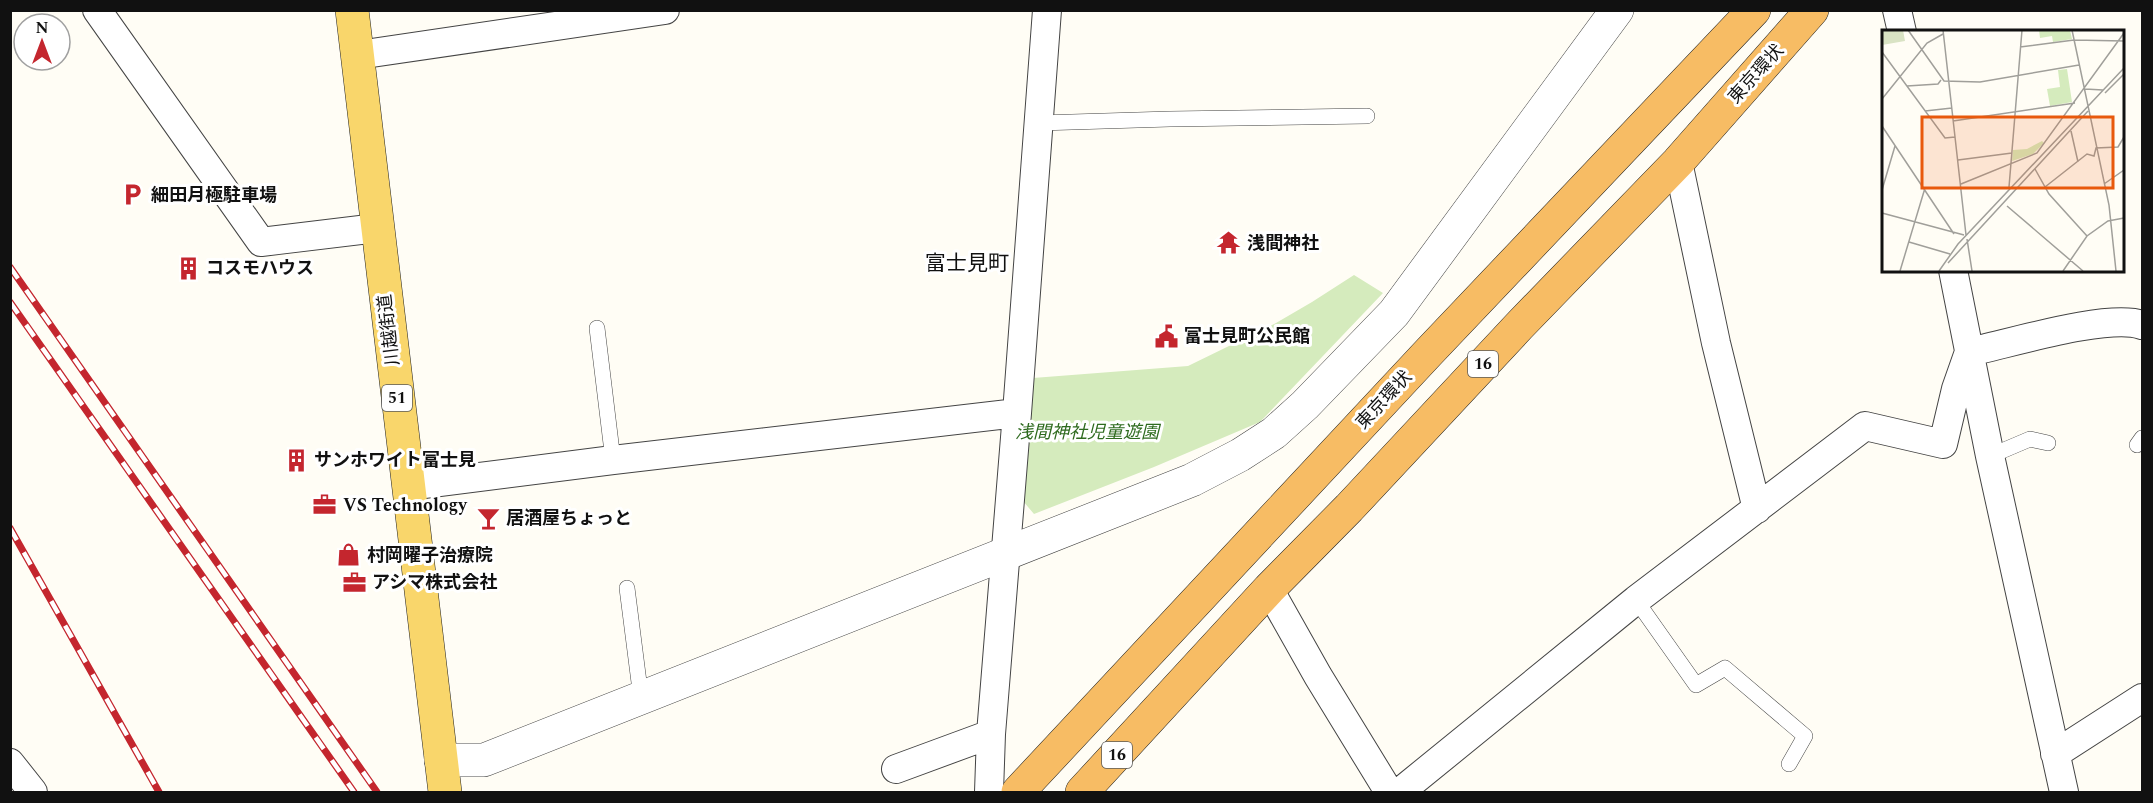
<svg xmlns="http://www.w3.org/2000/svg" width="2153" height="803" viewBox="0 0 2153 803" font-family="Spectral,'Noto Sans JP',serif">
  <rect width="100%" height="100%" fill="#fffdf5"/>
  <path fill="#d5ebbd" d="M1354 275 1383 293 1260 422 1154 467 1034 514 1023 501 1033 378 1188 366 1276 323 1312 302Z"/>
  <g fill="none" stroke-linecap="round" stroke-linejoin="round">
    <defs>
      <path id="service" d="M1039 123 1170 119 1367 116
        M597 328 613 460
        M2137 445 2142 438
        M1990 456 2030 439 2048 443
        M627 588 641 698
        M1636 600 1696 685 1725 668 1805 736 1789 764"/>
      <path id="minor" d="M97 10 261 242 377 228
        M1897 10 1902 32
        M358 55 665 10
        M1678 162 1716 343 1757 509
        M1953 270 1990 456 2064 792
        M408 486 613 460 1017 413
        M1269 589 1318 676 1389 792
        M2055 754 2142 698
        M10 763 33 792
        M896 769 991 734
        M989 792 991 734 1017 413 1047 10
        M1400 792 1636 600 1865 426 1943 444 1956 389 1969 352C2008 344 2108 313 2142 325"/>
      <path id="tertiary" d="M441 760H484L1192 480 1240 455 1274 433 1305 405 1394 313 1617 10"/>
      <path id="primary" d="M352 10 445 792"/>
      <path id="trunk" d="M1018 792 1428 353 1754 10
        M1082 792 1269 589 1349 508 1519 326 1678 162 1812 10"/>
    </defs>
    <use href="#service" stroke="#444" stroke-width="16"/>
    <use href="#minor" stroke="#444" stroke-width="30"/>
    <use href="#tertiary" stroke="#444" stroke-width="34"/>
    <use href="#primary" stroke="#222" stroke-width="34"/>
    <use href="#trunk" stroke="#222" stroke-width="34"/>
    <use href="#service" stroke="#fff" stroke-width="15"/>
    <use href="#minor" stroke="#fff" stroke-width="28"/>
    <use href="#tertiary" stroke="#fff" stroke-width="33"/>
    <use href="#primary" stroke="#f9d66b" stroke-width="33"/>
    <use href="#trunk" stroke="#f7bc64" stroke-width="33"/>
    <defs>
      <path id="rail" d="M10 267 377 792
        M10 302 354 792
        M10 528 159 792"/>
    </defs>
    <use href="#rail" stroke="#c4262e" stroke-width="7"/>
    <use href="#rail" stroke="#fff" stroke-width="4.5" stroke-dasharray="14" stroke-linecap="butt"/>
  </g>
  <defs>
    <symbol id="parking-bare" viewBox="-9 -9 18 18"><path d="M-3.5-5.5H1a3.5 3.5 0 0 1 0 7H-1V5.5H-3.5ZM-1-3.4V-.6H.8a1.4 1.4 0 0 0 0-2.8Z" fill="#c4262e" stroke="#fff" stroke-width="2.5" paint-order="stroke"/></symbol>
    <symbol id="temple-bare" viewBox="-9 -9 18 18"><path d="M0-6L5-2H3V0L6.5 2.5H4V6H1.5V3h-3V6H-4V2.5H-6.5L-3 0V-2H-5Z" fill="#c4262e" stroke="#fff" stroke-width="2.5" paint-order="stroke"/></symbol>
    <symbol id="building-bare" viewBox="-9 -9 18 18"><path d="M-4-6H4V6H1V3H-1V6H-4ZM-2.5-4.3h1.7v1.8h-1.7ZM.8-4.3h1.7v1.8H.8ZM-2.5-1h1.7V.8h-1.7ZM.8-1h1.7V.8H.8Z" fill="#c4262e" stroke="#fff" stroke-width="2.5" paint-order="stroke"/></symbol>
    <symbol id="civic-bare" viewBox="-9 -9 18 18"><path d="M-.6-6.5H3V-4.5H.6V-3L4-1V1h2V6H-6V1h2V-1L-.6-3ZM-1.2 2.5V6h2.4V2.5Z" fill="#c4262e" stroke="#fff" stroke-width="2.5" paint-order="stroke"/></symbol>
    <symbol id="office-bare" viewBox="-9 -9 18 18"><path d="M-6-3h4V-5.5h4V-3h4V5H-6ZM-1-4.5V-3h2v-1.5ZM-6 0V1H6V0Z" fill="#c4262e" stroke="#fff" stroke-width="2.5" paint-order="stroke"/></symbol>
    <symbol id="bar-bare" viewBox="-9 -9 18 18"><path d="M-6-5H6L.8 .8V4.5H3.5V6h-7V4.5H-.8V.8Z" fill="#c4262e" stroke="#fff" stroke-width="2.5" paint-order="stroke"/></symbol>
    <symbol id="shop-bare" viewBox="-9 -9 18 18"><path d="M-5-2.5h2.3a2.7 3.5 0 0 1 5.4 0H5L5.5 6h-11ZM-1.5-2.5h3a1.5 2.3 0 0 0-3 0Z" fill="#c4262e" stroke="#fff" stroke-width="2.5" paint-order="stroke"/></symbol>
  </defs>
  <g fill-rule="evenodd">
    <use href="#parking-bare" x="116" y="178" width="33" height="33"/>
    <use href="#temple-bare" x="1212" y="226" width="33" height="33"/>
    <use href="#building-bare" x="172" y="252" width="33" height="33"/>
    <use href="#civic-bare" x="1150" y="320" width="33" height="33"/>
    <use href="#building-bare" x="280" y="444" width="33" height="33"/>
    <use href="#office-bare" x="308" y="488" width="33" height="33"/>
    <use href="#bar-bare" x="472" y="502" width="33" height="33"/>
    <use href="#shop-bare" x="332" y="538" width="33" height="33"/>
    <use href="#office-bare" x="338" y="566" width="33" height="33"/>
  </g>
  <g text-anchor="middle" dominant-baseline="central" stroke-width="6" stroke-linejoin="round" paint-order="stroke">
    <g fill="#fff" stroke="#585858" stroke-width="1.5">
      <rect x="1468" y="351" width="30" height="26" rx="4.5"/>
      <rect x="382" y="385" width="30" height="26" rx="4.5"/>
      <rect x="1102" y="742" width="30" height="26" rx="4.5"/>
    </g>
    <g font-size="16" font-weight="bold" fill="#111">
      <text x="1483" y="364">16</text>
      <text x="397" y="398">51</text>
      <text x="1117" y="755">16</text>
    </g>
    <g font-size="18" fill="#111" stroke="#fff">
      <text transform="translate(1756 74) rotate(-48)">東京環状</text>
      <text transform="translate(389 330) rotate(-97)">川越街道</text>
      <text transform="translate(1384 400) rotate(-47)">東京環状</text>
    </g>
    <g font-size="18" font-weight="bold" fill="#111" stroke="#fff" text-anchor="start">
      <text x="151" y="195">細田月極駐車場</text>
      <text x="1247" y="243">浅間神社</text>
      <text x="206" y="268">コスモハウス</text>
      <text x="1184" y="336">富士見町公民館</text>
      <text x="314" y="460">サンホワイト富士見</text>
      <text x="343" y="505">VS Technology</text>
      <text x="506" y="518">居酒屋ちょっと</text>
      <text x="367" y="555">村岡曜子治療院</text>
      <text x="372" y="582">アシマ株式会社</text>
    </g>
    <g font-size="18" font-style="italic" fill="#2f6b1f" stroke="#fff">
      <text x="1087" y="432">浅間神社児童遊園</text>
    </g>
    <g font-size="21" fill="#111" stroke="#fff">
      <text x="967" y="264">富士見町</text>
    </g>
  </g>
  <g transform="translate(1882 30)">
    <rect width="242" height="242" fill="#fffdf5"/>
    <path d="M157 0H188L190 9 171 12 170 6 158 8ZM185 39 190 72 168 76 165 59 178 57 176 40ZM160 111 162 113 151 124 130 131 131 120 145 119Z" fill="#d5ebbd"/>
    <path d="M21 0 23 11 0 15V1Z" fill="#d9e3c4"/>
    <path fill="none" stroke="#a09f9a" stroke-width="1.5" d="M26 0 62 51 98 52 197 35M61 0 84 205M190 0 227 175 234 241M138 17 192 10 242 11M0 22 63 108 73 107M25 56 56 54 59 50M203 59 221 60M223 63 242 44M0 69 45 13 61 4M43 81 70 78M71 91 193 73M0 96 72 204M189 101 196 132M76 130 130 123M153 139 167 164 205 206M79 154 155 123 242 3M222 154 242 140M127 157 140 0M163 157 205 124 212 126 214 118 236 117 242 107M0 160 13 116M125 176 201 241M0 183 82 205M85 209 90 241M27 212 68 224M66 233 206 81M18 241 43 158M57 241 76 214 242 38M181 241 205 206 226 191 242 188"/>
    <path fill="#e8590c" fill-opacity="0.15" stroke="#e8590c" stroke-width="3" d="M40 87H231V158H40Z"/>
    <rect width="242" height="242" fill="none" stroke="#111" stroke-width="3"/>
  </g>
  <rect width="2153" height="803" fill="none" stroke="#111111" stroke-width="24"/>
  <g transform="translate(42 42)"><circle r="28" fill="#ffffff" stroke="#a0a0a0" stroke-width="1.5"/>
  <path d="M0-4.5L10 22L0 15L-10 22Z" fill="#c4262e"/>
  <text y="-9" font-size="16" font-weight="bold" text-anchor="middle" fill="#111111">N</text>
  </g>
</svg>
